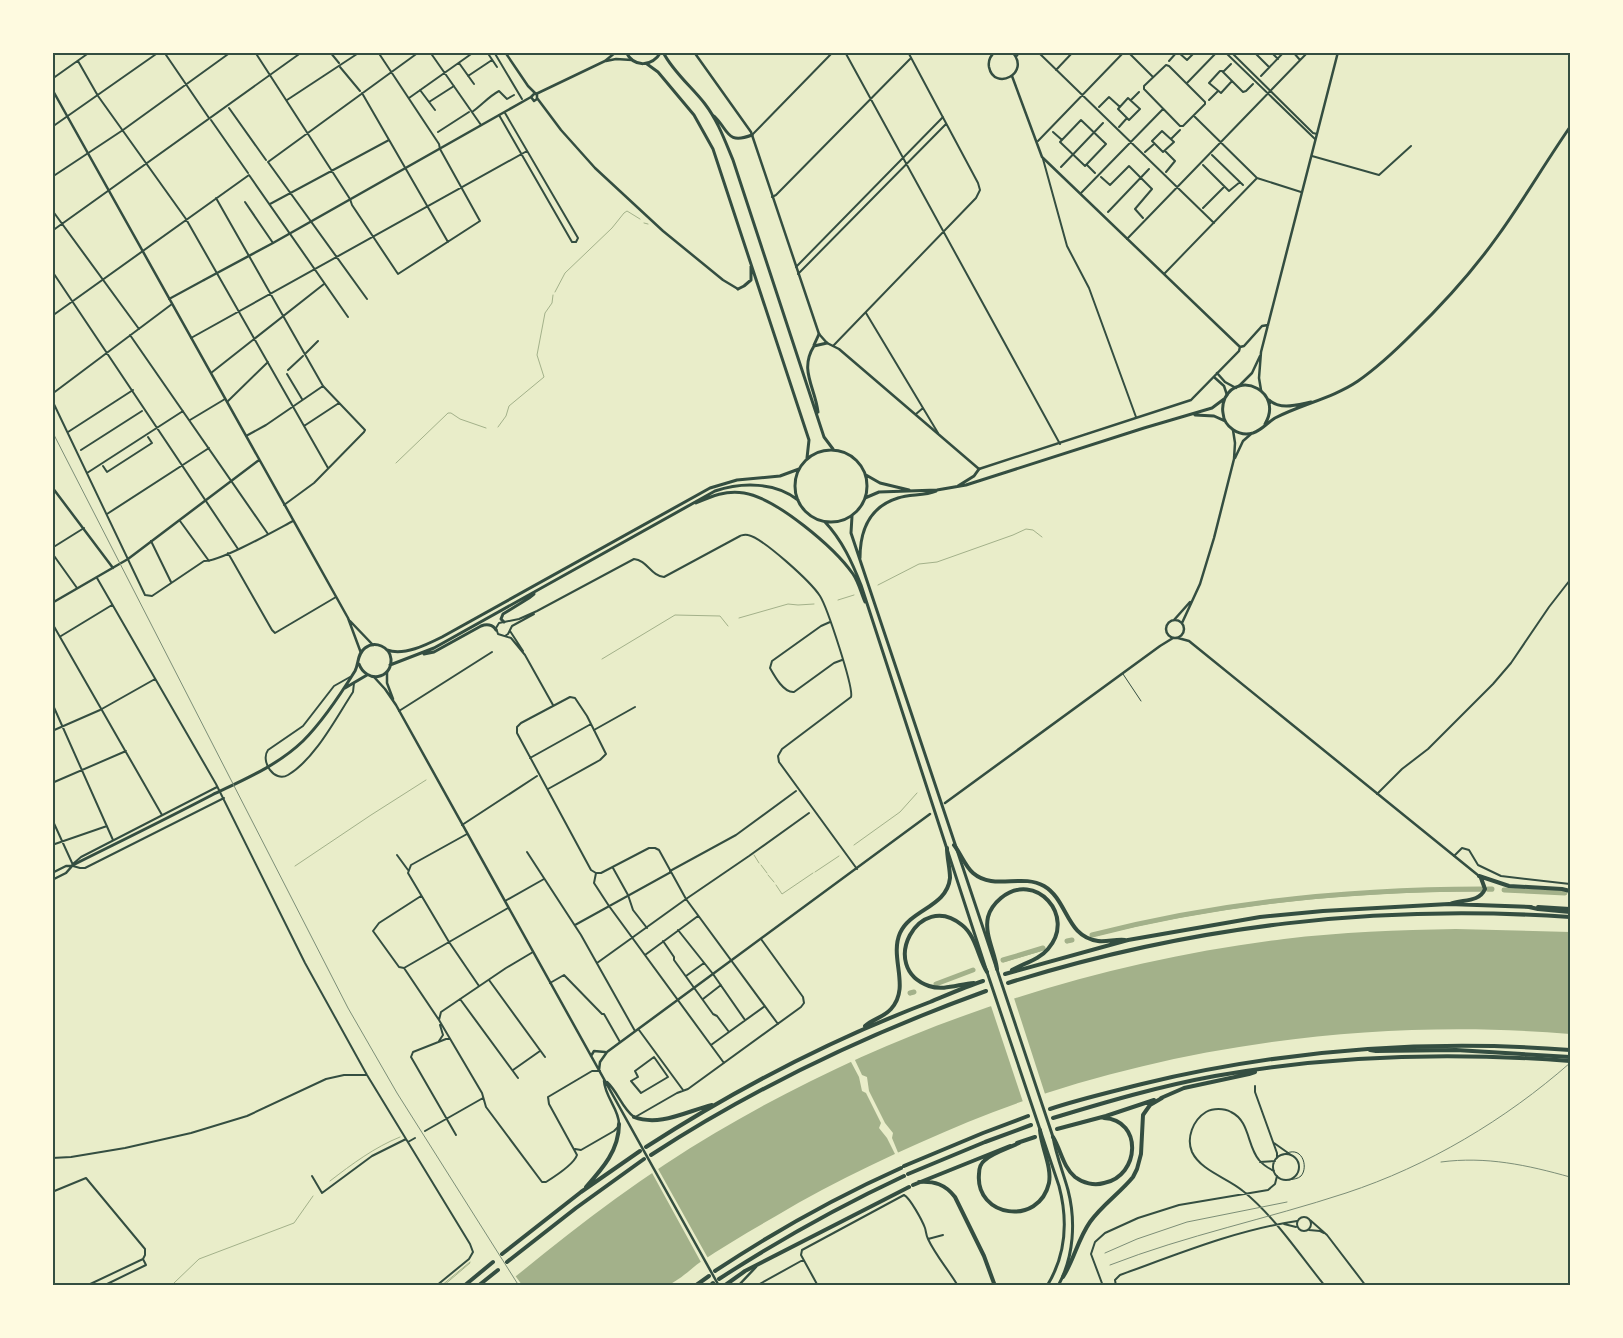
<svg xmlns="http://www.w3.org/2000/svg" width="1623" height="1338" viewBox="0 0 1623 1338" font-family="'PT Sans',sans-serif">
  <rect width="100%" height="100%" fill="#e9edc9"/>
  <path fill="#a3b18a" d="M1456 929 1570 932V1034C1372 1017 1153 1046 968 1122 902 1150 837 1179 776 1216 750 1231 724 1246 699 1263 691 1269 676 1283 667 1285 657 1288 633 1285 622 1285 582 1285 543 1285 504 1286 571 1231 640 1177 715 1133 889 1030 1083 964 1284 939 1341 932 1398 930 1456 929Z"/>
  <path fill="#e9edc9" d="M1013 995 1046 1097 1024 1105 990 1003Z
    M854 1058 862 1075 867 1077 869 1091 885 1123 893 1133 892 1138 899 1155 896 1156 887 1138 879 1128 881 1123 866 1093 862 1091 859 1077 850 1060Z
    M657 1167 709 1260 702 1264 651 1171Z
    M514 1274 522 1285H508L505 1281Z"/>
  <g fill="none" stroke-linecap="round" stroke-linejoin="round">
    <path stroke="#a3b18a" stroke-width="1" d="M644 223 648 224
      M555 292 565 273 612 228 624 213 627 211 640 219
      M498 427 506 416 509 406 544 377 537 355 545 313 552 303 553 295
      M396 463 448 413H451L460 419 486 428
      M878 585 919 564 937 562 1013 535 1026 529 1033 530 1042 537
      M838 600 854 595
      M739 618 788 604 798 605 814 604
      M602 659 675 615 720 616 728 626
      M854 845 900 812 917 793
      M754 855 759 863
      M761 865 767 873
      M295 866 371 815 426 780
      M815 872 839 856
      M768 875 774 882
      M776 885 782 894 813 873
      M1487 891H1493
      M1504 891 1565 894
      M1094 936C1221 904 1350 891 1481 891
      M1067 943 1072 941
      M1003 962 1040 951
      M938 984 974 971
      M910 995 915 993
      M330 1181C352 1164 375 1147 400 1137
      M174 1283 199 1259 294 1223 313 1196
      M441 1286 470 1262
      M443 1286 470 1263"/>
    <path stroke="#a3b18a" stroke-width="5" d="M1488 889H1492
      M1504 890 1565 893
      M1092 935C1220 902 1350 889 1482 889
      M1067 941 1072 940
      M1003 960 1043 948
      M936 984 973 970
      M910 993 914 992"/>
    <path stroke="#344e41" stroke-width="1" d="M1123 674 1141 701
      M1283 1155C1302 1143 1309 1167 1301 1176 1298 1179 1293 1179 1289 1180"/>
    <path stroke="#344e41" stroke-width="2" d="M330 52 339 63
      M494 52 522 99
      M1178 52 1187 60 1195 52
      M1254 52 1269 67
      M1271 52 1278 59
      M1238 54 1239 52
      M1169 61 1177 52
      M340 67 360 91
      M1223 72 1231 64
      M1261 76 1284 52
      M1232 81 1221 93 1209 83 1220 71H1222L1243 92 1246 91 1253 84
      M1128 98 1140 109 1129 120 1118 109Z
      M1131 100 1139 92
      M1209 100 1218 91
      M1099 107 1109 97 1120 107
      M229 108 266 160
      M211 120 248 173
      M1081 120 1106 144 1085 166 1060 142Z
      M1119 127 1127 118
      M1162 131 1174 142 1163 152 1152 141Z
      M438 132 469 112
      M1053 132 1062 140
      M1171 139 1180 130
      M1165 151 1175 161 1166 172
      M1145 152 1154 144
      M1212 155 1243 185
      M1087 165 1095 173
      M1203 165 1229 191 1240 182
      M1061 167 1103 123
      M1101 177 1110 185 1129 166 1152 189 1135 209 1143 218
      M1203 208 1224 187
      M1108 212 1149 169
      M306 353 318 341
      M288 370 303 356
      M81 450 142 411
      M103 466 107 472 152 443 148 437
      M399 711 492 652
      M594 730 635 707
      M462 825 537 776
      M613 868 628 895 633 910 647 928
      M670 871 736 835 796 791
      M596 873 594 883 609 906
      M686 899 749 856 809 813
      M505 901 544 879
      M550 983 564 975 602 1014H604L620 1042
      M654 1057 668 1077 641 1093 631 1081 638 1077 635 1071Z
      M513 1070 540 1051"/>
    <path stroke="#344e41" stroke-width="2" d="M164 52 209 118
      M255 52 350 199 352 205 398 274 480 221 440 149 439 144 378 52
      M430 52 481 125
      M487 52 497 67
      M845 52 1060 444
      M1038 52 1214 223
      M1128 52 1153 77
      M1225 52 1315 139
      M1231 52 1313 133 1317 134
      M1293 52 1300 60
      M1016 57 1020 52
      M78 61 98 96 186 219 328 468
      M459 63 474 84
      M1166 65 1169 66 1205 102V104L1183 126H1180L1144 89V86Z
      M1056 70 1073 52
      M468 76 492 60
      M52 79 90 52
      M1187 83 1217 52
      M420 90 435 110
      M362 93 448 242
      M409 98 474 52
      M287 100 360 52
      M429 102 454 86
      M472 112C482 105 488 97 499 91L507 99 514 95
      M499 115 572 242H576L578 238 505 113
      M1194 116 1257 178 1301 192
      M52 127 159 52
      M752 135 833 52
      M1038 141 1124 52
      M1312 156 1379 175 1411 146
      M1043 159 1067 246 1089 288 1136 417
      M52 177 123 130 231 52
      M1081 193 1163 109
      M772 197 776 195 910 59
      M216 198 323 386 365 430 364 432 314 483 284 505
      M245 202 273 243
      M270 204 389 140
      M52 210 139 329
      M52 231 302 52
      M1127 239 1308 52
      M796 267 943 117
      M52 271 238 549
      M1165 273 1257 178
      M798 274 946 124
      M169 299 204 280
      M367 299 268 162 419 52
      M866 313 938 433
      M52 316 249 175 348 317
      M130 335 268 534
      M191 338 527 151
      M833 346 976 198 980 190 978 183 908 52
      M211 373 324 284
      M287 374 302 399
      M52 394 172 304
      M52 400 145 595 152 596 204 561C220 562 276 530 293 521
      M227 402 268 362
      M916 414 923 408
      M190 420 225 399
      M304 426 339 403
      M68 432 133 390
      M246 436 266 425 323 386
      M87 473 183 411
      M107 514 209 448
      M180 521 209 561
      M151 541 171 582
      M52 548 84 528
      M52 553 77 588
      M228 553 272 630 275 633 336 597
      M97 578 216 784 305 963 367 1075 470 1244 473 1252 469 1259 436 1286
      M830 622 821 626 772 661 770 668C775 677 784 693 794 692L834 663 842 660
      M52 623 162 815
      M510 631 523 651
      M61 636 112 605
      M505 636 508 634 512 626 534 614
      M525 655 511 638 498 634 496 628 499 623 519 619 537 611 634 559C647 560 651 576 664 577L740 536C743 535 744 534 748 535 763 538 811 582 820 596 827 607 854 688 851 697L782 749 778 756 779 762 857 869
      M525 655 553 705
      M350 677 334 686 303 726 268 750C260 761 274 783 288 775 315 759 336 718 353 692L354 683
      M52 703 113 840
      M52 731 100 710 155 679
      M530 758 591 724
      M52 783 126 751
      M548 789 600 760 606 754 587 716 575 698 570 697 521 723 517 727V733L591 870 596 873H601L649 848H655L659 850 686 899 778 1024
      M1377 794 1402 769 1428 749 1493 684 1511 663 1549 607 1570 580
      M52 819 73 865
      M467 834 411 865 408 873 449 942 479 986
      M52 845 107 826
      M527 852 581 935 635 1031
      M397 855 408 870
      M1454 856 1462 848 1469 850 1478 865 1501 876 1570 884
      M74 863 81 857 217 787
      M73 866 80 868H85L224 798
      M421 896 379 923 373 931 399 967 404 968 439 1020 482 1093 486 1107 542 1182H546C554 1177 574 1164 577 1155L549 1104 548 1097 592 1071H600
      M609 906 724 1063
      M575 925 671 872
      M678 930 713 974 745 1020
      M663 941 674 957V960L713 1014 717 1016 729 1032
      M645 955 698 916
      M597 963 686 899
      M404 968 508 908
      M686 976 704 963
      M489 980 545 1057
      M460 999 518 1078
      M703 999 721 985
      M439 1020 441 1012 506 968 533 952
      M639 1030 683 1090
      M449 1039H446L413 1052 411 1057 456 1135
      M439 1041 443 1035 440 1025
      M711 1045 765 1006
      M1255 1086V1092L1277 1153V1158
      M637 1116 677 1093 688 1089 801 1007 804 1003 803 997 761 939
      M425 1131 483 1098
      M408 1142 415 1138
      M1274 1143 1291 1155
      M575 1149 581 1150 614 1131 618 1127
      M1273 1167a13 13 0 1 1 26 0a13 13 0 1 1-26 0Z
      M52 1158 71 1157 125 1148 191 1133 247 1116 326 1079 344 1075H367
      M1260 1162 1275 1161
      M1274 1171C1268 1168 1263 1165 1259 1160 1247 1146 1250 1121 1231 1112 1224 1108 1213 1108 1206 1112 1193 1120 1186 1138 1192 1152 1201 1171 1228 1178 1243 1191 1275 1217 1299 1254 1325 1286
      M312 1176 322 1193 372 1156 406 1139
      M52 1192 86 1178 145 1249V1255L143 1259
      M1297 1224a7 7 0 1 1 14 0a7 7 0 1 1-14 0Z
      M1310 1220 1327 1235 1366 1286
      M1284 1224 1296 1227
      M1309 1230 1320 1231 1324 1233
      M928 1239 943 1235
      M86 1286 143 1259 146 1265 103 1286
      M756 1286 801 1261H804
      M818 1286 801 1255 802 1250 904 1195C910 1198 922 1220 925 1228 926 1231 926 1235 928 1239 936 1256 948 1269 958 1286
      M1103 1286 1091 1254 1095 1242 1105 1233 1138 1218 1179 1205 1268 1190 1275 1184 1277 1176
      M1116 1286 1115 1280 1120 1275C1178 1254 1236 1230 1297 1221"/>
    <path stroke="#344e41" stroke-width="2.5" d="M505 52 528 86 537 95V99L534 101 531 97 534 94
      M694 52 751 132 819 334 827 343 839 349 979 469 1191 400 1239 351 1240 347 1244 346 1262 326 1268 325
      M995 52C990 56 988 61 989 67 994 92 1032 73 1012 52
      M606 61 616 59 632 60
      M1012 76 1042 157 1240 347
      M52 89 348 618 361 653
      M536 94 605 61 616 52
      M537 98 561 130 595 168 663 231 723 280 738 289
      M204 280 273 243 531 97
      M1217 373 1225 382 1236 388
      M1214 377 1224 386 1227 395
      M1239 386 1252 373 1260 356
      M1261 390 1259 378 1261 352 1338 52
      M1235 458 1243 441 1251 434
      M52 487 113 568
      M52 603 128 559 259 460
      M1166 629a9 9 0 1 1 18 0a9 9 0 1 1-18 0Z
      M1174 620 1190 602
      M350 621 373 645
      M1182 623 1200 584 1214 538 1234 459 1235 443 1233 430
      M1178 638 1189 641 1479 876
      M387 672V683L393 699
      M374 677 385 689 396 705 719 1286
      M945 803 1160 646 1173 638
      M52 873 66 866H72
      M52 880 66 873 73 865
      M591 1056 594 1051 605 1052
      M599 1070 600 1062 607 1052 930 814
      M604 1081C605 1097 619 1109 619 1124
      M607 1082C618 1092 622 1108 634 1117
      M738 1286 756 1267"/>
    <path stroke="#344e41" stroke-width="3" d="M626 52C634 68 652 67 661 52
      M663 52C673 72 692 87 705 104 718 121 725 141 733 160L824 437 833 449
      M647 64 658 72 694 115 713 149 809 440 807 458
      M714 116C729 130 726 145 752 135
      M738 289 744 286 751 280V266
      M814 345 819 334
      M1269 400C1281 410 1296 405 1311 402
      M818 412C815 387 799 370 814 346L827 343
      M1195 415 1214 416 1225 421
      M1265 424C1284 392 1239 370 1225 398 1223 403 1222 408 1223 413 1224 427 1239 437 1253 433 1262 430 1268 422 1275 418 1302 404 1333 398 1358 381 1378 367 1395 351 1412 334 1443 304 1472 272 1497 237 1523 201 1545 163 1570 127
      M795 486a36 36 0 1 1 72 0a36 36 0 1 1-72 0Z
      M866 475 880 483 909 490
      M958 486 974 476 979 469
      M865 498 879 492 937 490 966 485 1144 428 1212 408 1224 399
      M696 503C712 496 726 490 744 493 776 498 834 547 853 574 859 583 861 593 865 602
      M852 516 851 533 1053 1137C1056 1155 1063 1172 1068 1190 1076 1221 1074 1257 1058 1286
      M825 522C842 540 852 562 861 585L987 972 1059 1186C1068 1220 1066 1255 1047 1286
      M860 558C860 530 869 507 898 498 910 494 924 496 936 491
      M504 622 501 619 503 614 529 598 534 594
      M387 650C404 656 426 645 442 637L710 488 737 480 780 476 799 469
      M424 654 434 652 481 626C486 624 493 624 496 630
      M390 665 434 648 715 491C742 482 775 482 798 500
      M345 688 367 675
      M73 865C119 842 166 819 212 795 243 780 277 766 303 741 320 724 342 692 355 671 359 663 357 654 365 648 375 640 390 647 391 659 392 680 366 683 359 664"/>
    <path stroke="#344e41" stroke-width="4" d="M954 845C961 854 965 866 973 873 994 891 1021 873 1044 886 1068 900 1066 937 1098 941 1107 942 1116 939 1125 940
      M1479 876 1509 886 1562 889 1570 891
      M1450 904C1462 899 1479 903 1485 889L1481 878
      M1538 907 1570 909
      M997 969C995 952 984 934 988 917 990 909 995 903 1001 898 1035 870 1077 916 1048 949 1039 960 1024 963 1012 970
      M1005 974 1128 940 1260 917 1323 911 1449 904 1531 907
      M974 983C959 984 944 991 929 986 877 968 919 889 962 925 976 936 978 957 987 972
      M865 1026C873 1019 884 1017 891 1009 911 987 889 958 900 933 911 909 947 907 950 878 950 868 947 858 947 848
      M1161 1098 1184 1088 1249 1074 1255 1072
      M634 1117C660 1127 687 1111 712 1105
      M1053 1118C1106 1102 1160 1086 1215 1076 1332 1055 1452 1052 1570 1061
      M1057 1129 1106 1116 1154 1100
      M1053 1137C1061 1150 1063 1167 1075 1177 1083 1183 1094 1186 1104 1183 1140 1176 1143 1120 1104 1118
      M1017 1143 1035 1137
      M1019 1143C1009 1148 992 1153 985 1160 981 1163 979 1169 979 1174 975 1217 1039 1227 1049 1183 1052 1166 1041 1147 1040 1130
      M646 1147C736 1089 830 1040 930 1002 947 995 965 987 983 981
      M908 1174 985 1142 1031 1125
      M919 1182C934 1181 945 1184 955 1197L984 1256 995 1286
      M913 1185 1010 1146
      M586 1187C603 1168 619 1150 619 1124
      M502 1254 581 1192 640 1151
      M1063 1277C1074 1260 1078 1239 1090 1222 1102 1205 1120 1193 1133 1177L1137 1169 1141 1154 1143 1115 1150 1105 1162 1098
      M719 1279C779 1240 840 1206 904 1176
      M464 1286 493 1262
      M710 1286 713 1283
      M724 1286 745 1271 909 1187"/>
    <path stroke="#344e41" stroke-width="4" d="M1529 907 1538 909 1570 912
      M1008 983C1194 925 1377 904 1570 917
      M1370 1050 1376 1051 1456 1050 1570 1057
      M1050 1109C1080 1099 1111 1092 1142 1084 1282 1050 1426 1039 1570 1050
      M651 1155C757 1086 867 1034 986 991
      M904 1166 983 1133 1028 1116
      M507 1262 576 1208 644 1159
      M715 1271C774 1232 836 1197 901 1168
      M478 1286 498 1270
      M695 1286 709 1276"/>
    <path stroke="#7c8e77" stroke-width="1" d="M1568 52 1570 64
      M52 431 348 1008 397 1093 519 1286
      M1441 1162C1486 1156 1527 1165 1570 1177
      M1105 1253 1137 1239 1187 1222 1287 1202
      M1110 1265C1187 1235 1267 1219 1346 1193 1428 1166 1505 1120 1570 1063"/>
  </g>
  <rect width="1623" height="1338" fill="none" stroke="#fefae0" stroke-width="108"/>
  <rect x="54" y="54" width="1515" height="1230" fill="none" stroke="#344e41" stroke-width="2"/>
</svg>
